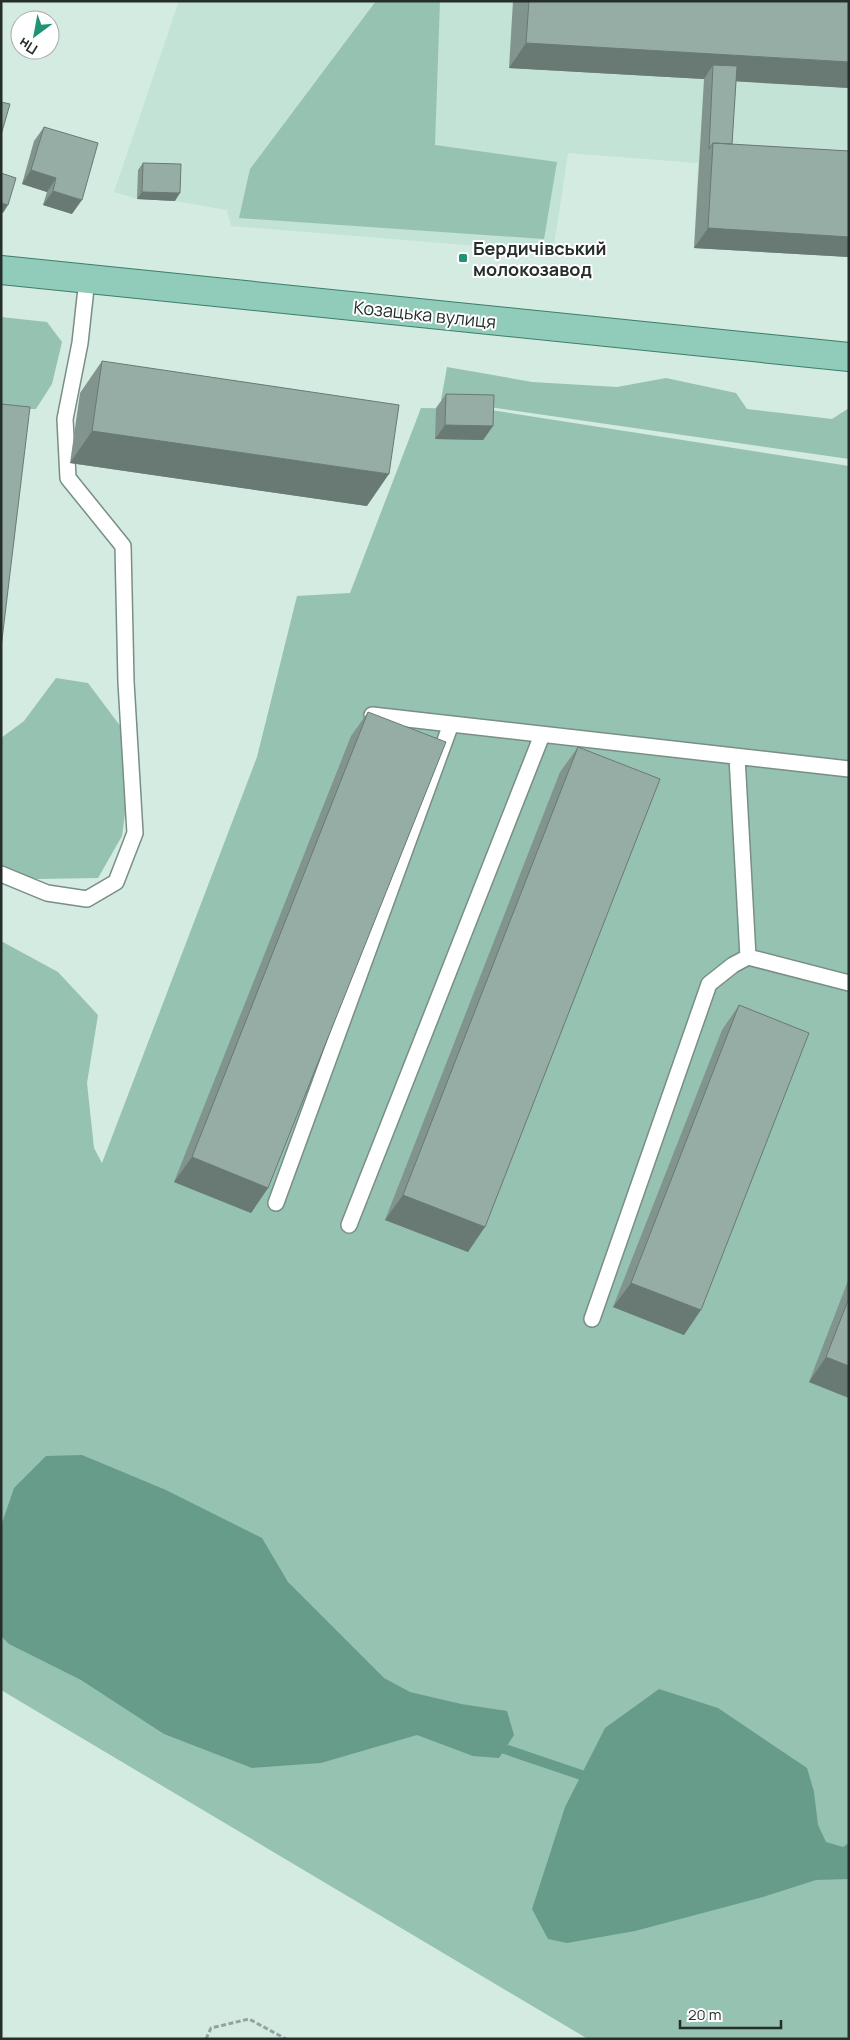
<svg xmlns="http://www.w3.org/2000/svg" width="850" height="2040" viewBox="0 0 850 2040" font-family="Manrope,sans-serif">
  <rect width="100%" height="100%" fill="#d3ebe1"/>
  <path fill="#c2e3d6" d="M179 1H849V257L694 248 698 163 568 153 553 252 231 226 227 210 175 201 137 199 114 192Z"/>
  <path fill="#96c2b2" d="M376 1H440L435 145 557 162 544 239 239 218 250 169Z
    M1 317 47 322 62 342 52 384 36 409H1Z
    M447 367 532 382 617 387 666 378 736 393 747 409 832 419 849 408V459L441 400Z
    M421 408 484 409 849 466V2039H588L1 1690V941L58 972 98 1015 87 1083 94 1148 102 1163 257 757 297 596 350 593Z
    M56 678 88 683 127 735 130 777 122 836 98 878 37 879 1 870V738L24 721Z"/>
  <path fill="#679c8a" d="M82 1455 166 1490 262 1538 288 1582 384 1678 410 1692 461 1704 507 1711 514 1735 499 1758 473 1756 417 1735 321 1763 252 1768 164 1734 81 1680 9 1644 1 1636V1526L14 1488 46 1456Z
    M659 1689 718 1708 807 1768 814 1792 818 1825 826 1842 843 1847 849 1843V1879L816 1880 763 1897 635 1931 567 1943 548 1939 532 1909 565 1807 605 1728Z"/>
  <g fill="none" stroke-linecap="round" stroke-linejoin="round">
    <path stroke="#679c8a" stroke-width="10" d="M493 1745 593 1779"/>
    <defs>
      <path id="lane" d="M372 715 849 769
        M737 757 748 957
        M1 874 47 893 87 899 116 882 135 833 126 682 123 546 68 478 65 419 80 343 87 279
        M276 1203 451 724
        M349 1225 542 735
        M592 1319 709 984 733 965 748 957 849 983"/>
      <path id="primary" d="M1 270 849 357"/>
    </defs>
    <use href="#lane" stroke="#788e86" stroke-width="18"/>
    <use href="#primary" stroke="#3c7d69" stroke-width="30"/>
    <path stroke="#92a49d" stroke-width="3" stroke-dasharray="5 2.5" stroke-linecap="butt" d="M206 2039 211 2028 249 2019 286 2039"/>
    <use href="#lane" stroke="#fff" stroke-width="15"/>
    <use href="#primary" stroke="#91cbb9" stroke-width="28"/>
  </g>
  <path fill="#81958e" d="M513 1H849V88L736 81 732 144 849 151V257L694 248 704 79 509 68Z
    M44 127 72 214 43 205 47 192 22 184 34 141Z
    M143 163 175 201 137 199 138 170Z
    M102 361 367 506 70 463 80 393Z
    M446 394 493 426 483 440 435 439 436 408Z
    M368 712 268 1188 251 1213 174 1182 351 736Z
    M578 747 468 1252 385 1220 560 772Z
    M739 1005 684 1335 613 1307 722 1030Z
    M849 1278V1398L809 1382Z"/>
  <path fill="#697974" d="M526 43 849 62V88L713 80V65L704 79 509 68Z
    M31 170 56 178 47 192 22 184Z
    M53 191 82 200 72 214 43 205Z
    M142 192 180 193 175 201 137 199Z
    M1 203 8 205 3 213 1 212Z
    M708 228 849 237V257L694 248Z
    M445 425 493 426 483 440 435 439Z
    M92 431 389 474 367 506 70 463Z
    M192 1157 268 1188 251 1213 174 1182Z
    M403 1195 485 1227 468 1252 385 1220Z
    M631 1283 701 1310 684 1335 613 1307Z
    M826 1357 849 1366V1398L809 1382Z"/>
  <path fill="#96ada5" stroke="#697974" d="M529 1H849V62L526 43Z
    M713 65 737 66 732 144 713 143 709 149Z
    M1 102 10 104 1 135Z
    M44 127 98 143 82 200 53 191 56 178 31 170Z
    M713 143 849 151V237L708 228Z
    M143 163 181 164 180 193 142 192Z
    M1 173 16 178 8 205 1 203Z
    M102 361 399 405 389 474 92 431Z
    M446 394 494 395 493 426 445 425Z
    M1 404 30 407 1 648Z
    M368 712 446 742 268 1188 192 1157Z
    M578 747 660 779 485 1227 403 1195Z
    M739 1005 809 1033 701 1310 631 1283Z
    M849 1298V1366L826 1357Z"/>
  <rect fill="#209375" stroke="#fff" stroke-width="2" x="458" y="253" width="10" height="10" rx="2.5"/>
  <g text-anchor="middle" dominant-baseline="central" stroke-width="4" stroke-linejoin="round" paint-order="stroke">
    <g font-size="18" font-weight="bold" fill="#252e2b" stroke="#fff" text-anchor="start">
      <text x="473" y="248">Бердичівський<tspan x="473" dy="21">молокозавод</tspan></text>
    </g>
    <g font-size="18" fill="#252e2b" stroke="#fff">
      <text transform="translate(425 314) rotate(6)">Козацька вулиця</text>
    </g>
  </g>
  <rect width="850" height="2040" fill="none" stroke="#252e2b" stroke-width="5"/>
  <g transform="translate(35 35) rotate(212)"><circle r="24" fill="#ffffff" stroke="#a8abaa"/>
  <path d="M0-4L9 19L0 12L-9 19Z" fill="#209375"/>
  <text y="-8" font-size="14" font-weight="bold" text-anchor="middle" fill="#252e2b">Пн</text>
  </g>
  <path d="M680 2020v8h101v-8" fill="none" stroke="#252e2b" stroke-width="2.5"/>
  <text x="688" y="2020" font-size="15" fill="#252e2b" stroke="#ffffff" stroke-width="4" paint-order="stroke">20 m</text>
</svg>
